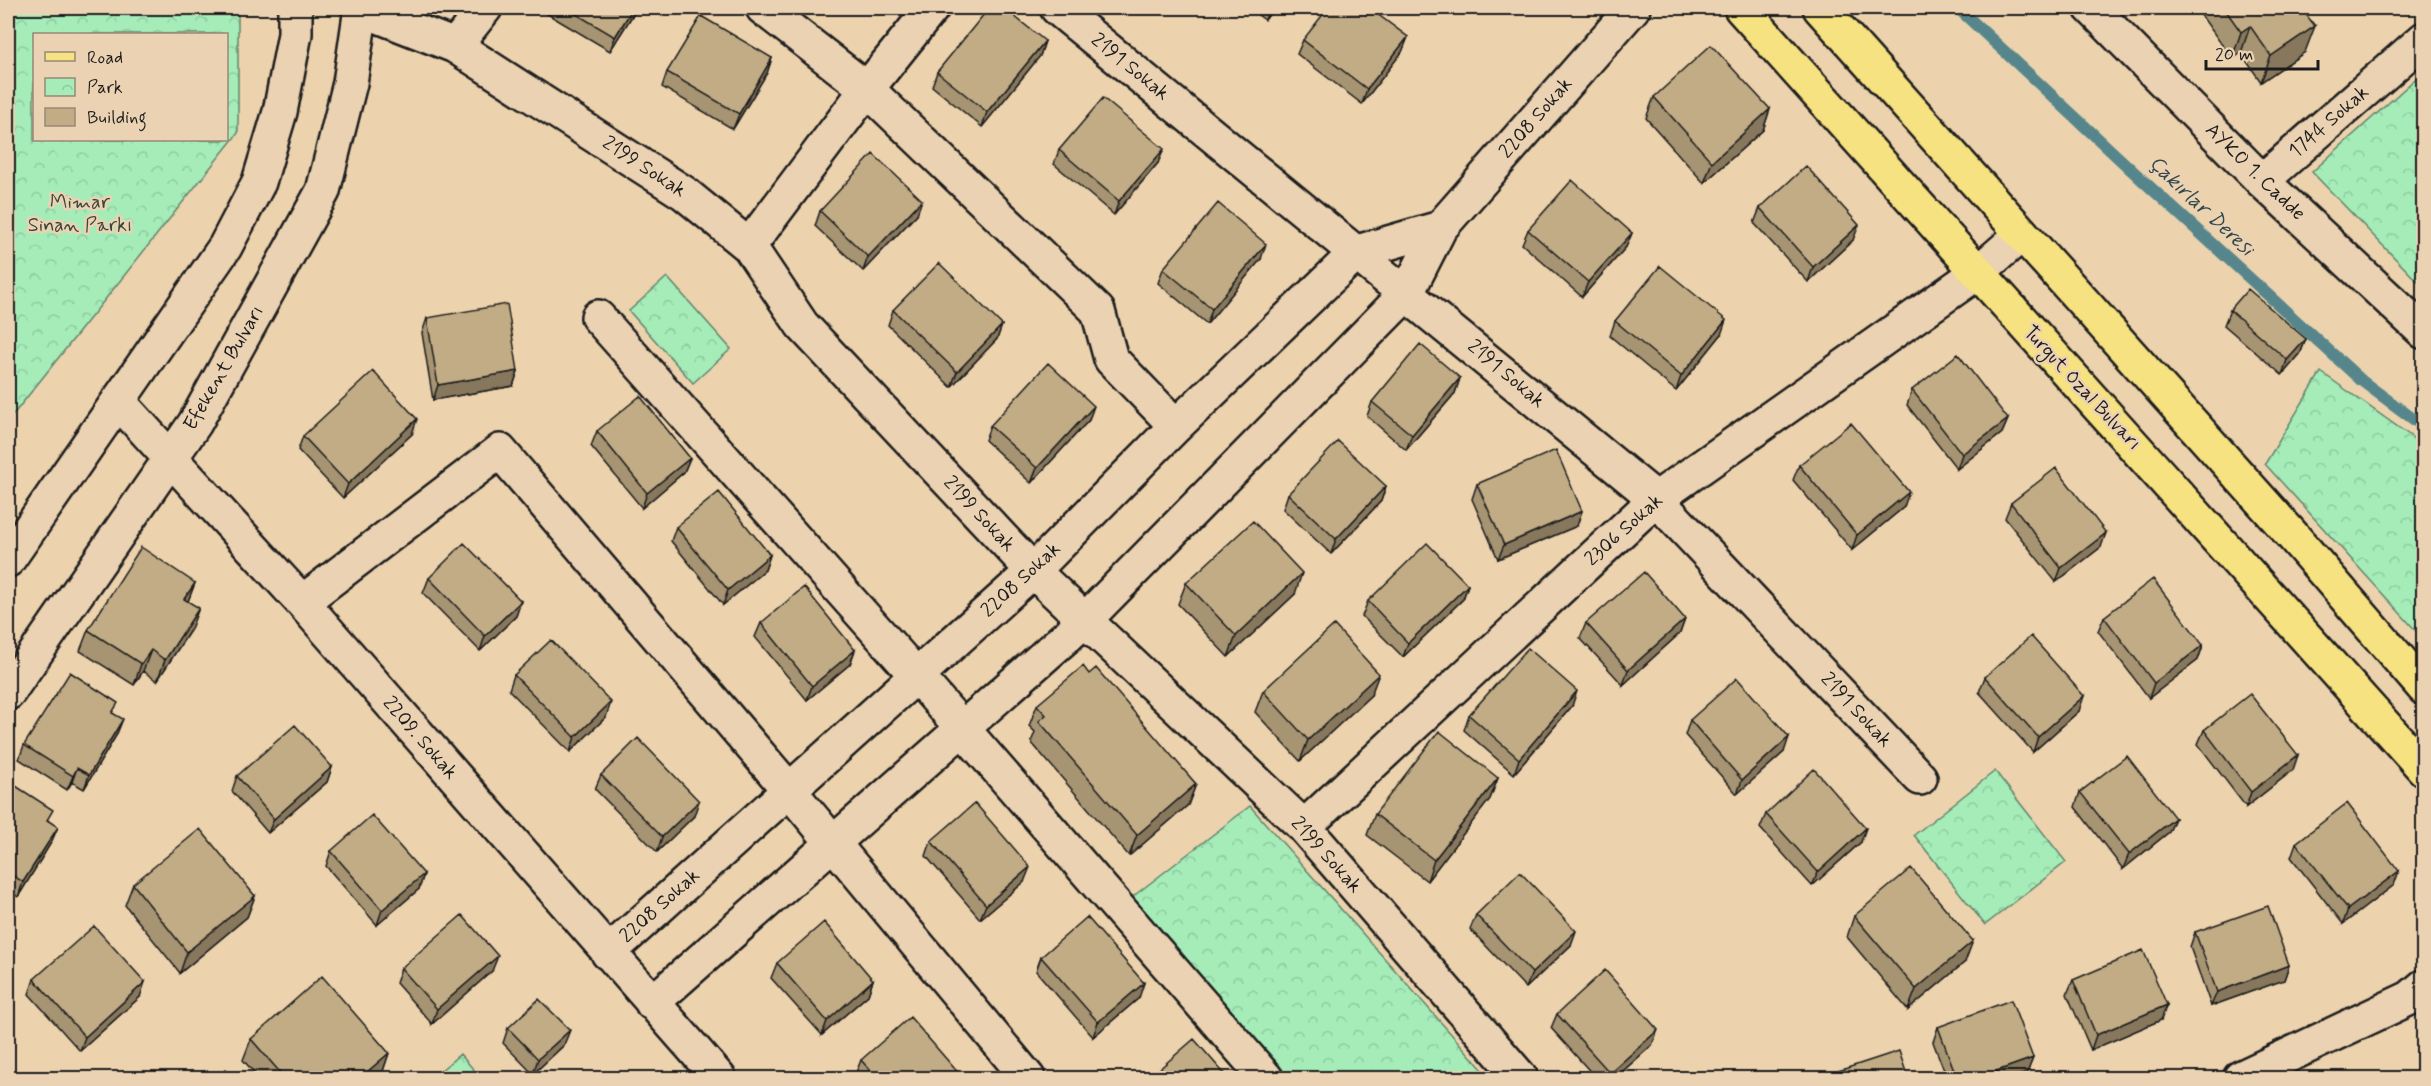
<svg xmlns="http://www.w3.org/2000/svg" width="2431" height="1086" viewBox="0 0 2431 1086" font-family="Mynerve,sans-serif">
  <defs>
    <pattern id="park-crowns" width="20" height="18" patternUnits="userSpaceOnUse" patternTransform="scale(1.5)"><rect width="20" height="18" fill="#a5ecb9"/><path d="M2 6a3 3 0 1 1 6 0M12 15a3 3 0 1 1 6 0" fill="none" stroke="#8dca9e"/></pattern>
  </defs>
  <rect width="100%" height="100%" fill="#ecd3ae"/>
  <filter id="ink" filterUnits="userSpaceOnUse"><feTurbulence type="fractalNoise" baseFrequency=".0167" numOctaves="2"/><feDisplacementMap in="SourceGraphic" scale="12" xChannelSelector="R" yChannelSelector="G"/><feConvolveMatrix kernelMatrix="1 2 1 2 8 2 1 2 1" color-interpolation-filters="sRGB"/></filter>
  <g filter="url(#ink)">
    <path fill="url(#park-crowns)" stroke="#60846a" stroke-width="1.5" fill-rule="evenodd" d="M8 8H238V133L8 421ZM226 34V140H34V34Z
      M2423 72 2424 270 2417 281 2312 172Z
      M667 277 731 349 693 383 629 311Z
      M2321 372 2423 445 2424 630 2419 634 2265 464Z
      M1995 771 2066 862 1985 925 1914 835Z
      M1250 806 1490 1078H1284L1131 898Z
      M460 1054 481 1078H432Z"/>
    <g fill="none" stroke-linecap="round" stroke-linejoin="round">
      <path stroke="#56868c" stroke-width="12" d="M1958 8 2139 177 2362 381 2424 427"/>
      <defs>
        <path id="minor" d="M358 8 455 46 684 193 749 246 802 325 1033 571 1304 827 1521 1078
          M763 8 867 89 1098 311 1111 359 1176 426
          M1057 8 1656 499 1920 778
          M2091 8 2262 181 2424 332
          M455 46 485 8
          M2262 181 2424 39
          M749 246 867 89 932 8
          M598 317 916 675 1266 1078
          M118 401 302 602 719 1078
          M8 560 225 247 259 182 280 112 295 34V8
          M302 602 500 451 789 790 1028 1078
          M8 693 195 423 323 191 350 83 361 8
          M1304 827 1656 499 1977 273 2022 234
          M608 953 1033 571 1176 426 1357 252 1440 228
          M652 1003 1084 621 1407 293 1440 228 1633 8
          M2240 1078 2410 998 2424 986"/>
        <path id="major" d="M1741 8C1967 262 2197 515 2424 769
          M1820 8 2292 535 2424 688"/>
      </defs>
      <use href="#minor" stroke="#1c1c1c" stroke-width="38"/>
      <use href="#major" stroke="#1c1c1c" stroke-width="38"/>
      <use href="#minor" stroke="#ebd2b3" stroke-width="33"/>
      <use href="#major" stroke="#f7e281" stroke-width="33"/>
    </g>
    <path fill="#a69472" stroke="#1c1c1c" stroke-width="1.5" d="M540 8H637L610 51 539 9Z
      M1248 8H1274L1265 20Z
      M2196 8H2290L2305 52 2261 82 2241 53 2232 59Z
      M1408 37 1402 52 1362 104 1297 54 1303 40Z
      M1045 41 1040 56 982 127 932 86 937 72Z
      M772 58 767 73 733 129 662 87 667 72Z
      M1654 97 1770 109 1763 130 1704 183 1646 118Z
      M1059 150 1158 163 1114 215 1054 164Z
      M1760 208 1853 240 1808 282 1754 223Z
      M820 211 917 214 863 271 815 226Z
      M1528 230 1632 233 1626 247 1582 297 1522 244Z
      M1261 259 1207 324 1158 283 1163 269Z
      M893 310 1002 325 997 339 951 387 888 325Z
      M2230 310 2306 339 2300 354 2282 375 2224 325Z
      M427 318 518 371 513 386 433 400 422 333Z
      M1615 321 1721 335 1676 391 1610 336Z
      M1460 378 1455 393 1406 450 1367 416 1372 402Z
      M1912 390 2008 419 2002 433 1957 469 1907 405Z
      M1089 420 1031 483 985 440 990 426Z
      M597 431 690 458 684 472 642 508 591 446Z
      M412 434 343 498 298 450 303 436Z
      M1799 465 1904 507 1852 550 1793 480Z
      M1477 484 1577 526 1498 559 1472 499Z
      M1386 486 1381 501 1331 554 1283 509 1288 494Z
      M2011 503 2101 547 2056 582 2005 518Z
      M676 527 770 555 765 570 723 605 671 541Z
      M429 578 521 601 516 616 480 651 423 593Z
      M195 583 188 601 191 629 157 681 143 671 134 685 80 651 88 630Z
      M1186 583 1295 594 1228 657 1178 604Z
      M1468 585 1463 599 1403 657 1362 616 1368 601Z
      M2104 617 2203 645 2198 660 2149 698 2098 631Z
      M1685 619 1680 633 1623 685 1580 638 1586 623Z
      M761 623 855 650 850 664 807 700 755 637Z
      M1089 674 1196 784 1188 805 1129 856 1031 742 1035 732 1029 726 1037 705Z
      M514 675 606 717 570 752 509 690Z
      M1985 677 2079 711 2033 752 1979 692Z
      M1263 691 1371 695 1300 761 1255 712Z
      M1572 706 1514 774 1464 730 1469 715Z
      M114 714 117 734 84 789 72 782 67 790 19 759 24 745Z
      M1690 720 1784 752 1737 794 1685 735Z
      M2204 730 2293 770 2246 807 2198 744Z
      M332 767 327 782 268 833 232 791 237 776Z
      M601 775 694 816 657 852 595 789Z
      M1498 778 1490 799 1427 881 1367 835 1375 814Z
      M8 781 49 821 52 841 18 897 8 890Z
      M2080 792 2175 818 2169 832 2123 869 2075 807Z
      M1766 814 1861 842 1812 886 1760 828Z
      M931 841 1024 882 980 919 926 856Z
      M2296 843 2394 885 2343 924 2291 857Z
      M331 851 424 874 419 889 377 925 326 866Z
      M133 884 255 896 247 917 180 973 125 905Z
      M1476 915 1571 945 1526 988 1470 929Z
      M1854 916 1965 962 1908 1010 1847 937Z
      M2195 932 2289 965 2284 980 2211 1006 2190 947Z
      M1041 957 1139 998 1093 1037 1036 971Z
      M777 963 873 980 868 995 822 1035 771 978Z
      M401 968 492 971 432 1024 396 983Z
      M34 979 140 997 80 1051 29 994Z
      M2073 980 2161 1020 2091 1050 2067 994Z
      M1557 1014 1652 1045 1615 1078H1596L1551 1028Z
      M1938 1027 2033 1058 2027 1073 2012 1078H1947L1933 1042Z
      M508 1028 564 1045 533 1074 503 1043Z
      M251 1039 389 1053 382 1074 376 1078H259L243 1060Z
      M861 1060 961 1078H859L855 1075Z"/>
    <path fill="#87785d" stroke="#1c1c1c" stroke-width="1.5" d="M633 8H637L610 51 615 37Z
      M1269 8H1274L1265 20Z
      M2250 26 2241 53 2232 59 2241 32Z
      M2315 26 2305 52 2261 82 2271 56Z
      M1408 37 1402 52 1362 104 1367 89Z
      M1045 41 1040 56 982 127 987 112Z
      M772 58 767 73 733 129 739 114Z
      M1770 109 1763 130 1704 183 1712 162Z
      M1164 149 1158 163 1114 215 1119 201Z
      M922 200 917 214 863 271 868 257Z
      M1859 225 1853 240 1808 282 1813 267Z
      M1632 233 1626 247 1582 297 1588 282Z
      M1266 244 1261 259 1207 324 1212 309Z
      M1726 320 1721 335 1676 391 1681 376Z
      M1002 325 997 339 951 387 957 372Z
      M2306 339 2300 354 2282 375 2287 360Z
      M518 371 513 386 433 400 438 385Z
      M1460 378 1455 393 1406 450 1412 435Z
      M1094 406 1089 420 1031 483 1037 468Z
      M417 419 412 434 343 498 348 484Z
      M2008 419 2002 433 1957 469 1962 454Z
      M690 458 684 472 642 508 647 493Z
      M1386 486 1381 501 1331 554 1336 539Z
      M1909 492 1904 507 1852 550 1857 535Z
      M1582 511 1577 526 1498 559 1504 545Z
      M2106 533 2101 547 2056 582 2061 568Z
      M770 555 765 570 723 605 728 590Z
      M1302 573 1295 594 1228 657 1236 636Z
      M195 583 187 604 184 599Z
      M1468 585 1463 599 1403 657 1408 643Z
      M521 601 516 616 480 651 485 636Z
      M199 608 191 629 157 681 165 660Z
      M1685 619 1680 633 1623 685 1628 670Z
      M2203 645 2198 660 2149 698 2154 683Z
      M151 650 143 671 134 685 141 664Z
      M855 650 850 664 807 700 812 686Z
      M1379 674 1371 695 1300 761 1308 740Z
      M1577 691 1572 706 1514 774 1519 759Z
      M2084 696 2079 711 2033 752 2038 737Z
      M611 702 606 717 570 752 575 737Z
      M123 719 117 734 84 789 89 775Z
      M1789 737 1784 752 1737 794 1742 780Z
      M2298 755 2293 770 2246 807 2251 792Z
      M332 767 327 782 268 833 274 819Z
      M77 768 72 782 67 790 73 776Z
      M1498 778 1490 799 1427 881 1434 860Z
      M1196 784 1188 805 1129 856 1137 835Z
      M699 801 694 816 657 852 662 837Z
      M2175 818 2169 832 2123 869 2129 854Z
      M58 827 52 841 18 897 23 882Z
      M1866 828 1861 842 1812 886 1818 872Z
      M1030 867 1024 882 980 919 986 905Z
      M2399 871 2394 885 2343 924 2348 909Z
      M424 874 419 889 377 925 382 910Z
      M255 896 247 917 180 973 187 952Z
      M1576 931 1571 945 1526 988 1532 973Z
      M1973 941 1965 962 1908 1010 1916 989Z
      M498 956 492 971 432 1024 437 1009Z
      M2289 965 2284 980 2211 1006 2217 992Z
      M873 980 868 995 822 1035 827 1021Z
      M145 982 140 997 80 1051 85 1037Z
      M1144 983 1139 998 1093 1037 1098 1022Z
      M2167 1005 2161 1020 2091 1050 2096 1035Z
      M570 1030 564 1045 533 1074 538 1059Z
      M1658 1030 1652 1045 1615 1078H1608L1610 1073Z
      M389 1053 382 1074 376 1078H360Z
      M2033 1058 2027 1073 2012 1078H1977Z"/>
    <path fill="#c1ac85" stroke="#1c1c1c" stroke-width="1.5" d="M566 8H633L615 37Z
      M989 8H1004L1045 41 987 112 937 72Z
      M1328 8H1369L1408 37 1367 89 1303 40Z
      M2224 8H2290L2294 12 2301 8 2315 26 2271 56 2250 26 2241 32Z
      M701 16 772 58 739 114 667 72Z
      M1711 45 1770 109 1712 162 1654 97Z
      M1103 98 1164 149 1119 201 1059 150Z
      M873 154 922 200 868 257 820 211Z
      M1806 166 1859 225 1813 267 1760 208Z
      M1572 180 1632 233 1588 282 1528 230Z
      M1218 203 1266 244 1212 309 1163 269Z
      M939 263 1002 325 957 372 893 310Z
      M1660 266 1726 320 1681 376 1615 321Z
      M2248 289 2306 339 2287 360 2230 310Z
      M507 304 518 371 438 385 427 318Z
      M1420 344 1460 378 1412 435 1372 402Z
      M1958 354 2008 419 1962 454 1912 390Z
      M1048 363 1094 406 1037 468 990 426Z
      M373 371 417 419 348 484 303 436Z
      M640 396 690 458 647 493 597 431Z
      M1851 423 1909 492 1857 535 1799 465Z
      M1338 441 1386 486 1336 539 1288 494Z
      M1556 450 1582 511 1504 545 1477 484Z
      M2056 468 2106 533 2061 568 2011 503Z
      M719 492 770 555 728 590 676 527Z
      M1253 521 1302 573 1236 636 1186 583Z
      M464 543 521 601 485 636 429 578Z
      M1427 543 1468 585 1408 643 1368 601Z
      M141 547 195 583 184 599 199 608 165 660 151 650 141 664 88 630Z
      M1644 572 1685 619 1628 670 1586 623Z
      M2153 579 2203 645 2154 683 2104 617Z
      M804 587 855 650 812 686 761 623Z
      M1334 625 1379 674 1308 740 1263 691Z
      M2031 636 2084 696 2038 737 1985 677Z
      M551 640 611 702 575 737 514 675Z
      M1528 648 1577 691 1519 759 1469 715Z
      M1083 666 1089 674 1096 668 1196 784 1137 835 1039 721 1046 715 1037 705Z
      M70 672 118 703 112 713 123 719 89 775 77 768 73 776 24 745Z
      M1737 678 1789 737 1742 780 1690 720Z
      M2250 694 2298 755 2251 792 2204 730Z
      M295 725 332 767 274 819 237 776Z
      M1439 731 1498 778 1434 860 1375 814Z
      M638 738 699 801 662 837 601 775Z
      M2127 756 2175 818 2129 854 2080 792Z
      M1814 769 1866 828 1818 872 1766 814Z
      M8 781 53 810 47 820 58 827 23 882 12 875 8 883Z
      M975 803 1030 867 986 905 931 841Z
      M2347 803 2399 871 2348 909 2296 843Z
      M372 815 424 874 382 910 331 851Z
      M200 829 255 896 187 952 133 884Z
      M1911 868 1973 941 1916 989 1854 916Z
      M1520 872 1576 931 1532 973 1476 915Z
      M2268 906 2289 965 2217 992 2195 932Z
      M462 915 498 956 437 1009 401 968Z
      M1087 917 1144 983 1098 1022 1041 957Z
      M824 922 873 980 827 1021 777 963Z
      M94 926 145 982 85 1037 34 979Z
      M2143 950 2167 1005 2096 1035 2073 980Z
      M1605 970 1658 1030 1610 1073 1557 1014Z
      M322 976 389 1053 360 1078H285L251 1039Z
      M539 999 570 1030 538 1059 508 1028Z
      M2011 1000 2033 1058 1977 1078H1957L1938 1027Z
      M910 1017 961 1076 959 1078H877L861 1060Z
      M1194 1039 1228 1078H1149Z
      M1899 1051 1908 1078H1824L1823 1076Z
      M225 1070 234 1078H216Z"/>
  </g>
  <g text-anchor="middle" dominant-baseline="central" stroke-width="5" stroke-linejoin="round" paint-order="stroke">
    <g font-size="20" fill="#1c1c1c" stroke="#ebd2b3">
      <text transform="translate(1130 67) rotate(39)">2191 Sokak</text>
      <text transform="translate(1536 118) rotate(-49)">2208 Sokak</text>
      <text transform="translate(2329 122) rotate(-41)">1744 Sokak</text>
      <text transform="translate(644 167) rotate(33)">2199 Sokak</text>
      <text transform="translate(2255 172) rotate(44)">AYKO 1. Cadde</text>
      <text transform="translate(224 368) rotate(-60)">Efekent Bulvarı</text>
      <text transform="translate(1506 374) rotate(40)">2191 Sokak</text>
      <text transform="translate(2082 388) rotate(47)">Turgut Ozal Bulvarı</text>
      <text transform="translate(979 514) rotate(47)">2199 Sokak</text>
      <text transform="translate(1624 530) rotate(-42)">2306 Sokak</text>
      <text transform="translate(1021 580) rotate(-43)">2208 Sokak</text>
      <text transform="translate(1856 710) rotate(47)">2191 Sokak</text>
      <text transform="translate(420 738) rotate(49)">2209. Sokak</text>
      <text transform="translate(1326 855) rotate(48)">2199 Sokak</text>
      <text transform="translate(660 906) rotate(-42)">2208 Sokak</text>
    </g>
    <g font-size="20" fill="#37463b" stroke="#ebd2b3">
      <text x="80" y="202">Mimar<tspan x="80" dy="23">Sinan Parkı</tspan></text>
    </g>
    <g font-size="21" font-style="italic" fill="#34484b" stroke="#ebd2b3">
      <text transform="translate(2201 206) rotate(43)">Çakırlar Deresi</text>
    </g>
  </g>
  <rect width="2431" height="1086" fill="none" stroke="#ebd2b3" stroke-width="30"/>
  <rect x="15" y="15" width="2401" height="1056" fill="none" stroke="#1c1c1c" stroke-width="2" filter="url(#ink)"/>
  <rect x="33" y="33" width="195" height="108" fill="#ebd2b3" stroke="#988977" stroke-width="1.5"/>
  <rect x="45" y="52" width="30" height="9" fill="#f7e281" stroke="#988977" stroke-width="1.5"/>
  <text x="87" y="63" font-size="18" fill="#1c1c1c">Road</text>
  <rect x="45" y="78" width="30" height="18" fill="url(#park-crowns)" stroke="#988977" stroke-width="1.5"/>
  <text x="87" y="93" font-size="18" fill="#1c1c1c">Park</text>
  <rect x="45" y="108" width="30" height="18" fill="#c1ac85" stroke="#988977" stroke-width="1.5"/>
  <text x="87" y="123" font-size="18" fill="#1c1c1c">Building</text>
  <path d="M2206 60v9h112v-9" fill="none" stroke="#1c1c1c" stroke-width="3"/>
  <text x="2215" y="60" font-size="18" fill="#1c1c1c" stroke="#ebd2b3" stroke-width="4.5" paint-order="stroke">20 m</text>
</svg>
